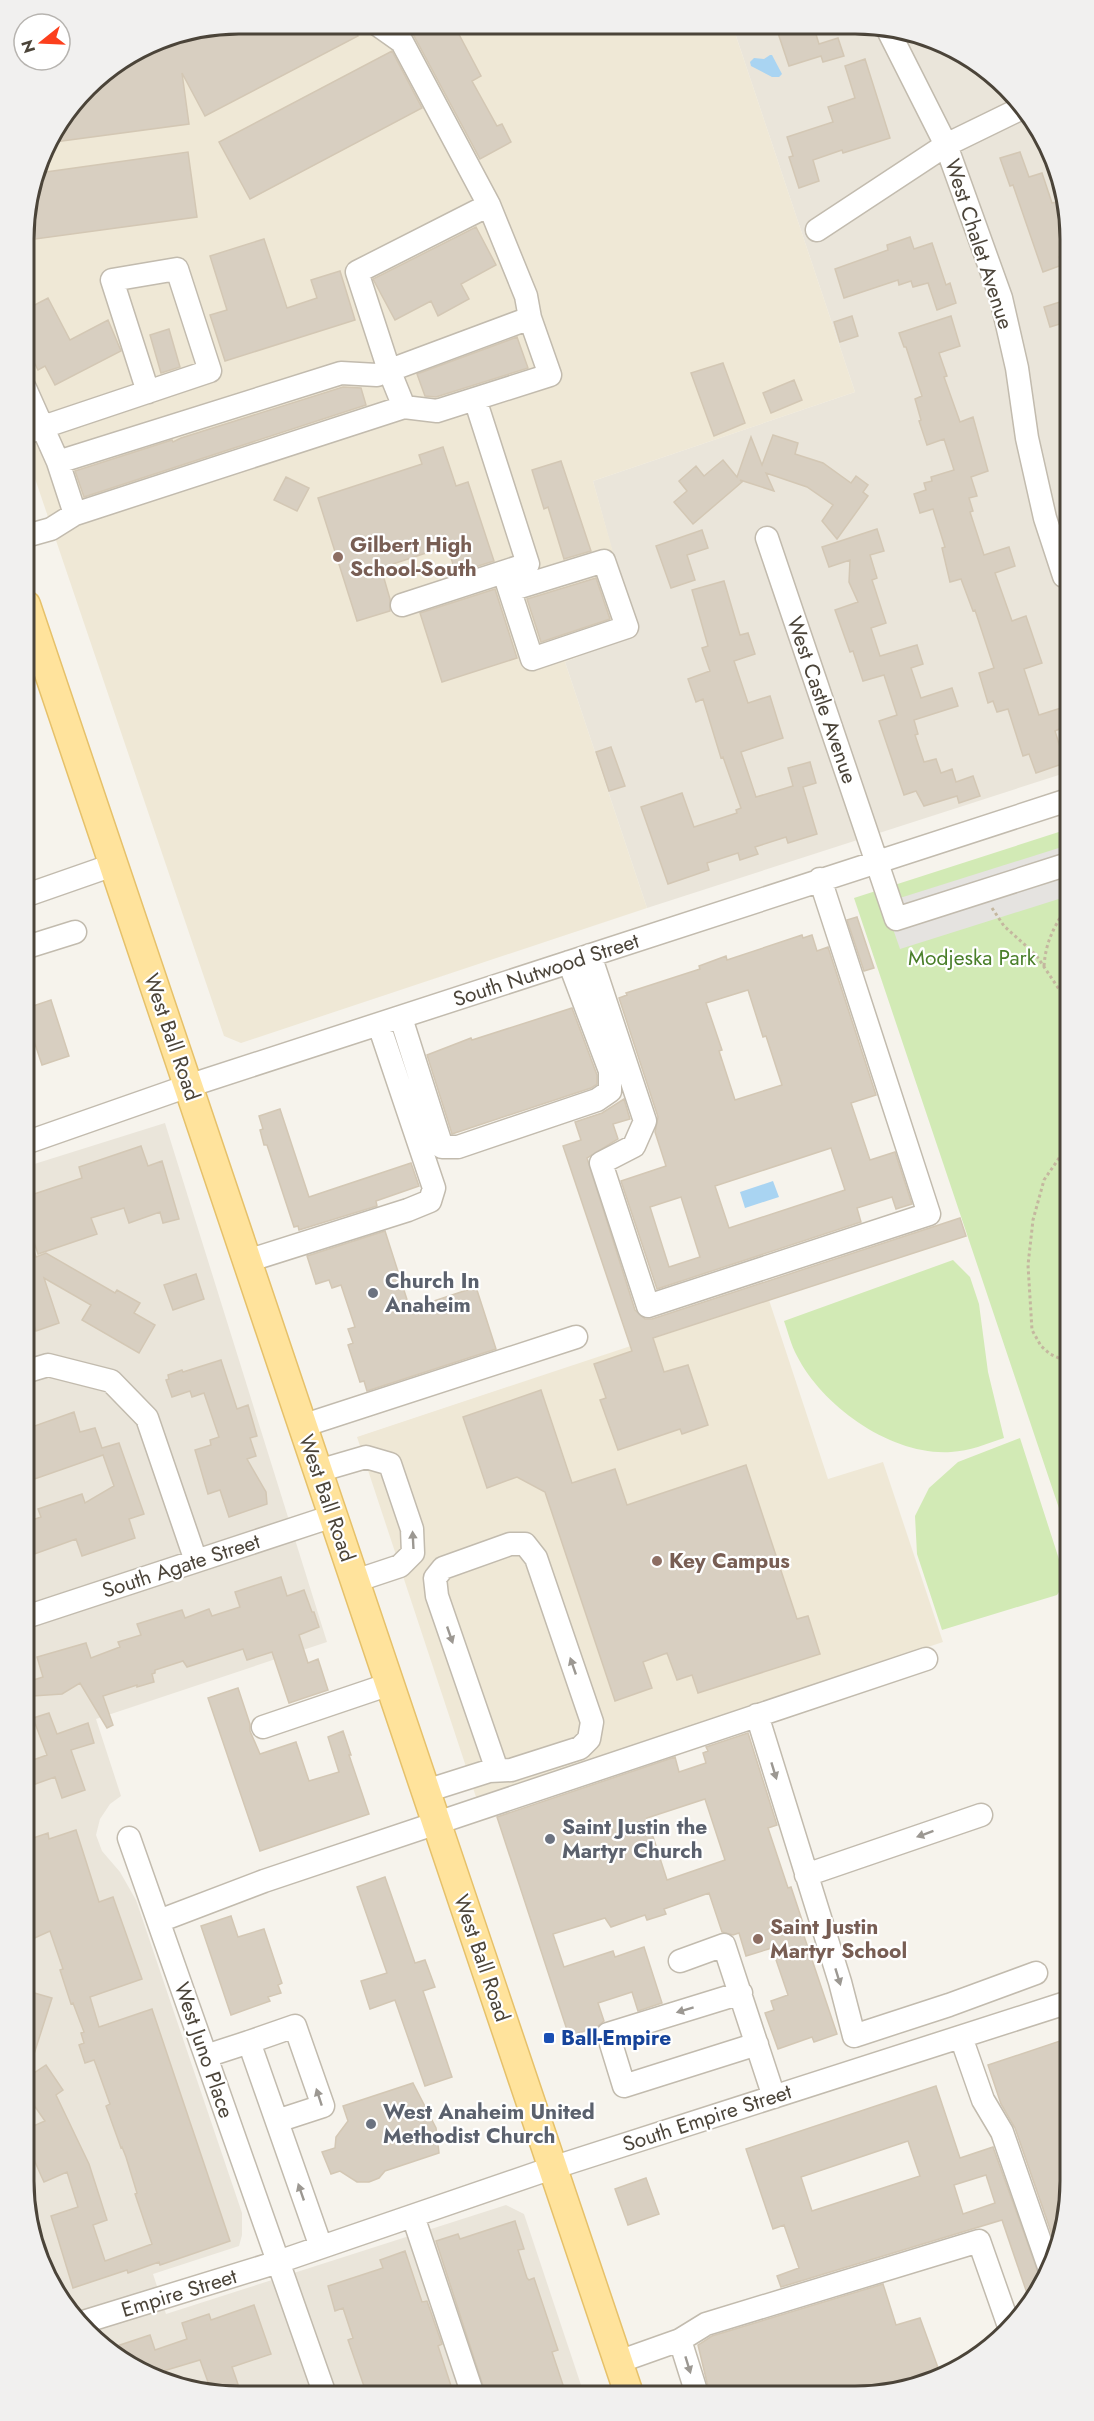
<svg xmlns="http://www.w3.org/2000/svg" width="1094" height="2421" viewBox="0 0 1094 2421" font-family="Jost,sans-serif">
  <rect width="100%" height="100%" fill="#f6f3ec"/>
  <path fill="#eae5da" d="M733 27 896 28 997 78 1041 131 1063 183 1065 773 647 908 565 662 635 634 593 481 855 392Z
    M165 1123 327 1642 96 1719 121 1796 110 1804 100 1819 96 1835 102 1851 120 1872 136 1900 242 2213V2235L239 2246 153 2274 166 2314 506 2205 524 2214 583 2391 198 2393 97 2343 60 2301 31 2238 28 1166Z"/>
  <path fill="#efe8d6" d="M240 24 733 27 855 392 593 481 636 634 565 662 647 908 241 1043 224 1036 25 449 24 225 46 144 97 78 157 40Z
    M769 1300 828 1479 883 1462 943 1642 476 1797 357 1437Z"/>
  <path fill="#d2eab5" d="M1065 830 1067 1532 854 898Z
    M953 1260 970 1277 979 1304 988 1372 1004 1438C986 1444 970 1451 951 1452 892 1456 823 1407 797 1356 791 1345 788 1332 784 1321Z
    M1020 1438 1066 1581 1057 1595 942 1630 917 1554 915 1516 929 1488 958 1462Z"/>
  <path fill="#e5e3e0" d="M1065 846V897L900 949 884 903Z"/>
  <path fill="#a9d4f2" d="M770 55H772L782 74 779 77H772L751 66 750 62 754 58 764 59Z
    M773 1181 779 1197 745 1208 740 1192Z"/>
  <path fill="#d8cfc1" stroke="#d3c7b4" stroke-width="1.5" fill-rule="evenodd" d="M239 24 352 25 358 36 205 116 182 73 189 124 47 143 97 78 157 40Z
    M401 25H454L481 76 472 81 497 126 502 124 511 142 480 159 414 36Z
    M776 27 814 28 819 44 838 38 844 56 823 62 821 56 789 66Z
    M392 51 422 108 250 199 219 142Z
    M865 59 890 138 843 153 842 150 813 160 819 181 799 188 789 157 793 156 787 137 833 122 828 107 855 98 845 66Z
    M188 152 197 217 28 240 25 223 39 173Z
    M1020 152 1029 177 1042 173 1052 203 1056 202 1063 224V256L1059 257 1062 265 1043 272 1013 185 1010 186 1000 158Z
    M476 227 496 265 461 284 469 299 438 316 431 301 395 320 373 279Z
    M910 237 914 249 932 243 946 285 950 283 956 303 937 310 928 283 913 287 911 281 899 285 898 280 844 298 835 269 888 250 887 245Z
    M264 239 287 308 317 298 311 280 340 271 355 320 225 361 210 315 227 310 210 256Z
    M48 298 70 340 108 320 121 351 55 385 45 366 38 370 25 344V310Z
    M1063 301V323L1050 327 1044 307Z
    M852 316 858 336 840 342 834 322Z
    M951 316 960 346 939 353 947 376 944 377 960 422 973 417 988 471 971 477 977 496 969 498 973 511 970 512 984 555 1009 547 1015 566 995 573 1012 621 1026 616 1042 663 1024 669 1039 715 1064 707V727L1055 731 1065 763 1036 773 1029 754 1023 756 1008 709 997 712 993 701 988 703 979 673 994 668 975 610 973 611 961 579 950 582 942 548 945 547 933 509 920 513 914 494 926 490 924 483 932 481 931 477 954 470 944 439 927 445 919 421 921 420 915 399 922 396 906 347H904L899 333Z
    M169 329 180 367 161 373 150 335Z
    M517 337 528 368 436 397 425 396 417 374Z
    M723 363 745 423 714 436 691 373Z
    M794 380 802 400 771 413 763 393Z
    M343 387 361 388 366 405 84 497 75 471 172 440 173 442 181 438Z
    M773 435 798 443 795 454 823 463 851 483 856 476 868 485 863 492 868 496 837 539 822 521 833 505 807 487 766 473 774 491 740 480 742 482 693 524 674 502 687 491 679 481 696 466 704 476 723 460 737 477 751 437 762 465Z
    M443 447 456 486 468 482 494 561 456 573 447 546 381 568 390 599V611L357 621 318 498 422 464 419 455Z
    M561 461 591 551 564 559 548 507 544 509 532 470Z
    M286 477 309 488 297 511 274 500Z
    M877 529 884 551 870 555 877 578 872 580 886 623 871 628 880 656 917 645 923 664 911 668 921 698 952 688 958 706 914 720 918 734 915 735 924 762 936 759 941 773 952 769 956 782 973 776 980 796 959 803 957 796 924 806 916 791 904 795 879 721 897 715 884 675 863 681 853 651 850 652 835 610 858 602 849 582 850 560 829 567 822 547Z
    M702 530 708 548 687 555 695 580 671 588 656 546Z
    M596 578 610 619 541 642 527 599Z
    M724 581 740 635 748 633 755 654 734 661 748 703 770 696 783 738 741 752 756 797 793 786 788 768 810 762 816 783 803 787 817 834 788 843 786 837 755 847 758 854 740 860 738 853 707 863 709 870 668 884 641 807 682 793 694 827 737 813 736 810 741 808 723 757 721 758 703 699 696 702 688 679 710 671 702 648 708 646 692 590Z
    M495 589 517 658 442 682 420 613Z
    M611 747 625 786 609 791 596 752Z
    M857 917 874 968 864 971 847 920Z
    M802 935 803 938 812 935 817 951 828 947 876 1095 851 1103 870 1160 895 1152 912 1204 896 1209 892 1197 857 1208 861 1222 657 1289 621 1181 666 1166 655 1132 658 1117 619 998 627 995 626 993 700 969 699 966 726 956 727 960ZM748 990 763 1037 766 1036 782 1085 735 1100 719 1051 722 1050 706 1003ZM831 1148 845 1190 729 1228 715 1186ZM681 1197 700 1257 669 1267 650 1207Z
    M51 1000 69 1056 42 1065 27 1020V1008Z
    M572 1008 597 1075V1084L591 1088 452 1134 427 1055 471 1038 472 1040Z
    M624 1099 630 1119 613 1124 618 1139 587 1158 635 1310 645 1319H652L960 1218 966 1236 653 1338 664 1372 688 1365 708 1425 682 1434 680 1429 618 1450 600 1400 606 1398 594 1364 632 1351 563 1146 581 1140 575 1122 602 1113Z
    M280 1109 309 1197 411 1163 419 1186 376 1201 377 1206 299 1230 298 1226 294 1227 267 1145H264L260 1130 263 1129 259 1116Z
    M141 1146 148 1166 162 1161 179 1219 163 1223 160 1212 129 1223 124 1208 91 1218 97 1234 38 1254 28 1224V1196L82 1178 79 1167Z
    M385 1231 410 1309 476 1287 496 1349 367 1391 364 1381 360 1382 348 1345 353 1343 348 1329 355 1327 341 1285 332 1288 329 1280 316 1284 307 1256Z
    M28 1241H31L36 1257 46 1253 115 1293 117 1290 140 1303 134 1313 155 1325 139 1353 82 1320 91 1305 44 1278 59 1323 36 1331 28 1308Z
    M196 1274 204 1299 173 1310 164 1285Z
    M221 1360 237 1409 248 1405 257 1436 250 1438 256 1456 247 1459 266 1492 267 1504 229 1517 220 1490 208 1494 195 1450 211 1445 210 1440 219 1437 204 1393 192 1397 190 1391 172 1397 166 1380 169 1379 168 1375 182 1370 183 1372Z
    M541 1390 572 1483 615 1469 627 1505 746 1465 797 1619 808 1616 820 1654 698 1693 692 1675 677 1680 667 1653 643 1662 652 1688 615 1701 545 1492 517 1477 487 1488 463 1417Z
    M74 1412 80 1432 95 1428 102 1448 119 1443 144 1514 129 1519 135 1538 82 1556 76 1539 29 1556V1521L41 1517 38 1509 82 1494 85 1503 114 1486 103 1455 29 1481V1428Z
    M281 1577 287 1596 304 1590 312 1612H314L319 1627 299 1635 308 1663 318 1659 328 1690 289 1703 272 1652 247 1660 243 1649 187 1667 183 1661 155 1670V1673L152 1674 154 1682 137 1687V1685L103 1696 113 1725 107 1728 80 1683 62 1694 33 1696 30 1681 43 1677 37 1657 86 1643 91 1658 120 1647 118 1642 141 1635 137 1624 182 1610 185 1618 209 1609 212 1616 240 1607 235 1592Z
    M238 1688 250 1724V1731L260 1754 296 1742 309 1781 339 1772 328 1737 343 1731 351 1755H349L369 1814 260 1851 208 1698Z
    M49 1713 57 1734 88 1723 94 1743 71 1750 85 1790 62 1798 55 1777 30 1786V1761L47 1755 33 1718Z
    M748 1733 777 1825 768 1828 788 1888 791 1887 804 1926 801 1927 837 2034 814 2042 812 2037 778 2049 765 2013 774 2010 771 2001 788 1995 772 1948 746 1956 739 1933 733 1935 722 1932 709 1893 664 1909 666 1914 647 1920 645 1915 611 1927 605 1918 553 1934 564 1967 613 1951 615 1957 644 1947 662 2003 638 2011 632 1992 598 2003 604 2021 597 2027 569 2036 497 1817 675 1757 679 1772 706 1763 703 1753 708 1751 706 1747ZM705 1799 725 1860 667 1880 647 1818Z
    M76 1830 99 1902 113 1897 142 1979 90 1997 99 2027 152 2009 230 2241 160 2265 159 2262 128 2273 127 2270 73 2288 51 2216 78 2207 67 2172 44 2182 31 2153V2127L45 2121 31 2101V2075L46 2065 63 2090 56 2095 89 2164 107 2220 93 2225 105 2261 152 2244 135 2194 137 2193 126 2157 122 2147 121 2148 106 2106 110 2104 96 2065 94 2060 85 2063 79 2045 84 2043 81 2033 84 2032 73 2003 71 2004 60 1970 63 1969 50 1931 30 1940V1839L48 1833 49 1839Z
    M385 1877 415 1963 425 1960 435 1987 423 1991 452 2077 425 2086 395 2000 370 2009 361 1981 387 1973 357 1887Z
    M231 1916 238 1937 264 1929 282 1983 278 1985 281 1993 268 1997 270 2001 231 2015 201 1926Z
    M31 1992 52 1998 34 2054 31 2053Z
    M1069 2038 1070 2196 1057 2249 1015 2128 1001 2104 988 2065Z
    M413 2083 436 2128 439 2153 385 2171 379 2178 369 2182H357L340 2171 331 2174 322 2152 335 2148 336 2137 348 2121 343 2106Z
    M936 2086 960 2158 993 2147 1042 2283 1030 2302 1002 2220 781 2287 777 2276 799 2268 784 2225 773 2229 746 2149ZM908 2141 920 2176 812 2211 801 2177ZM986 2175 995 2203 963 2214 954 2185Z
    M646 2178 659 2214 628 2225 615 2189Z
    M515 2221 524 2249 518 2250 527 2278 529 2280 534 2278 558 2350 552 2352 565 2391 485 2392 436 2241 458 2234 460 2239Z
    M405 2251 422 2302 427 2301 442 2344 438 2346 453 2392H366L348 2340 353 2338 343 2308 335 2311 328 2286 383 2268 380 2260Z
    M883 2284 896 2325 920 2318 941 2376 911 2390 709 2391 698 2345 712 2336Z
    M254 2305 271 2354 232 2367 241 2393H212L200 2360 157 2373 108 2349 150 2335 155 2350 187 2339 182 2323 209 2314 211 2320Z"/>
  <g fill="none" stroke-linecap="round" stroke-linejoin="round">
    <defs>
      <path id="minor" d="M378 25 402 42 489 205 526 296 530 318
        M887 28 946 145 1001 298 1017 368 1027 438 1045 518 1064 576
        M817 230 946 145 1022 108
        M25 388 58 462 341 373 377 375 530 318 550 375 437 411 404 407 75 514 51 529 26 536
        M404 407 389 370 357 272 489 205
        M25 433 210 371 177 269 112 280 148 392
        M58 462 75 514
        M767 538 896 919 1065 865
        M504 573 532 659 627 627 604 561 510 590
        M402 605 528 564 475 399
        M27 895 113 865
        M27 947 75 932
        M590 955 645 1121 634 1146 601 1163 648 1306 929 1214 820 879
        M401 1018 442 1147H458L597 1100 610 1091V1071L569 962
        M28 1142 188 1086 1065 801
        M247 1261 408 1210 430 1201 434 1188 379 1025
        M28 1371 48 1365 111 1381 147 1418 196 1561
        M302 1426 576 1337
        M318 1471 366 1457 390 1464 412 1529 413 1553 400 1566 355 1581
        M29 1616 333 1516
        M757 1715 840 1982 854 2036 949 2005 1036 1973
        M263 1727 390 1684
        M426 1791 489 1771 511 1770 580 1748 589 1739 592 1722 536 1558 525 1544H510L443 1568 435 1578 437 1596 497 1770
        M129 1838 324 2392
        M806 1875 981 1815
        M159 1921 264 1881 926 1659
        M680 1961 724 1945 774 2097
        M741 1993 608 2034 624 2086 757 2044
        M961 2037 983 2100 1002 2132 1050 2270
        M249 2042 295 2026 323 2106 277 2121
        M206 2056 249 2042 321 2247
        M413 2216 472 2392
        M80 2323 278 2262 552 2168 1069 2002
        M680 2340 696 2391
        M618 2362 680 2340 706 2324 979 2241 1010 2329"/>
      <path id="major" d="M26 605 628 2391"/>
    </defs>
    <use href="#minor" stroke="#c2bbae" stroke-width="25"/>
    <use href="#major" stroke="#e6c16a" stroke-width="31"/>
    <path stroke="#c4b79f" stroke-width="3" stroke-dasharray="3 3" stroke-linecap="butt" d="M992 908 1004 926 1036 955 1065 998
      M1044 966C1046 941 1053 930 1065 909
      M1066 1148 1044 1180 1033 1220 1028 1265 1032 1330 1041 1346 1050 1354 1067 1362"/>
    <use href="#minor" stroke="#fff" stroke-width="22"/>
    <use href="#major" stroke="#ffe39c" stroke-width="28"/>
  </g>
  <defs><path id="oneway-solid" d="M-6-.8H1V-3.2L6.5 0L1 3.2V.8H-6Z" transform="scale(1.5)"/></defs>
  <g fill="#9c9892">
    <use href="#oneway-solid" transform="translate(413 1540) rotate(-93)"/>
    <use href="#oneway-solid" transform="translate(450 1635) rotate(71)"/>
    <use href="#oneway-solid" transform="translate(573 1666) rotate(-109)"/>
    <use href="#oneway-solid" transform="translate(774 1771) rotate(73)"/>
    <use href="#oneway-solid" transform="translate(925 1834) rotate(160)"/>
    <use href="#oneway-solid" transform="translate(838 1977) rotate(73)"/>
    <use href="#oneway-solid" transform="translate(685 2010) rotate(163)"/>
    <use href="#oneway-solid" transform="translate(319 2097) rotate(-108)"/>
    <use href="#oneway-solid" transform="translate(301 2192) rotate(-109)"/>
    <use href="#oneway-solid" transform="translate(688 2365) rotate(73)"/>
  </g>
  <g fill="#8d6e63" stroke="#fff" stroke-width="2">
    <circle cx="338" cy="557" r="6"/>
    <circle cx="657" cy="1561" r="6"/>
    <circle cx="758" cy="1939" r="6"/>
  </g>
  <g fill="#6b7280" stroke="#fff" stroke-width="2">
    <circle cx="373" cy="1293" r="6"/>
    <circle cx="550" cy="1839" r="6"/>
    <circle cx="371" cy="2124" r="6"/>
  </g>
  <rect fill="#1a4fb4" stroke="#fff" stroke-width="2" x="543" y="2032" width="12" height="12" rx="3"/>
  <g text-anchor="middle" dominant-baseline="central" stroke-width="4.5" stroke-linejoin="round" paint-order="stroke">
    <g font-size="21" fill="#4b4439" stroke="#fff">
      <text transform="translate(979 244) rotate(72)">West Chalet Avenue</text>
      <text transform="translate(822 700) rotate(71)">West Castle Avenue</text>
      <text transform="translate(546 970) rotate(-18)">South Nutwood Street</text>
      <text transform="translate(172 1037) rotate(71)">West Ball Road</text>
      <text transform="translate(327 1498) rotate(71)">West Ball Road</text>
      <text transform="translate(181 1566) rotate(-18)">South Agate Street</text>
      <text transform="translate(482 1958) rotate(71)">West Ball Road</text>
      <text transform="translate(204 2050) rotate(71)">West Juno Place</text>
      <text transform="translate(707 2118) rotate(-18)">South Empire Street</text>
      <text transform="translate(179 2293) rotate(-17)">Empire Street</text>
    </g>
    <g font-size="21" font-weight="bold" fill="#785e54" stroke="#fff" text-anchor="start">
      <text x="350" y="545">Gilbert High<tspan x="350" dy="24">School-South</tspan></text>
      <text x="669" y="1561">Key Campus</text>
      <text x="770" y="1927">Saint Justin<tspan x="770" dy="24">Martyr School</tspan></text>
    </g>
    <g font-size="21" fill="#4a7f2a" stroke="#fff">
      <text x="972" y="958">Modjeska Park</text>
    </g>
    <g font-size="21" font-weight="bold" fill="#5b616d" stroke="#fff" text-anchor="start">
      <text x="385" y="1281">Church In<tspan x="385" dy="24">Anaheim</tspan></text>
      <text x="562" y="1827">Saint Justin the<tspan x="562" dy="24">Martyr Church</tspan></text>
      <text x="383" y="2112">West Anaheim United<tspan x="383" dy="24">Methodist Church</tspan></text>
    </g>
    <g font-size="21" font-weight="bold" fill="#164399" stroke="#fff" text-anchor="start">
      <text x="561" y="2038">Ball-Empire</text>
    </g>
  </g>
  <path d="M0 0H1094V2421H0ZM239 34H855A205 205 0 0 1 1060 239V2181A205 205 0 0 1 855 2386H239A205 205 0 0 1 34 2181V239A205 205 0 0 1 239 34Z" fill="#f1f0ef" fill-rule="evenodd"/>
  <path fill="none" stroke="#4b4439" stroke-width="3" d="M239 34H855A205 205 0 0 1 1060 239V2181A205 205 0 0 1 855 2386H239A205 205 0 0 1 34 2181V239A205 205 0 0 1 239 34Z"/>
  <g transform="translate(42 42) rotate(252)"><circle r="28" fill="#ffffff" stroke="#b7b4b0" stroke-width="1.5"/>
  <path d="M0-4.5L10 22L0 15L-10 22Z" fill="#fc3f1d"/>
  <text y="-9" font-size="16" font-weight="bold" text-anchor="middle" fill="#4b4439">N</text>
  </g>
</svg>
